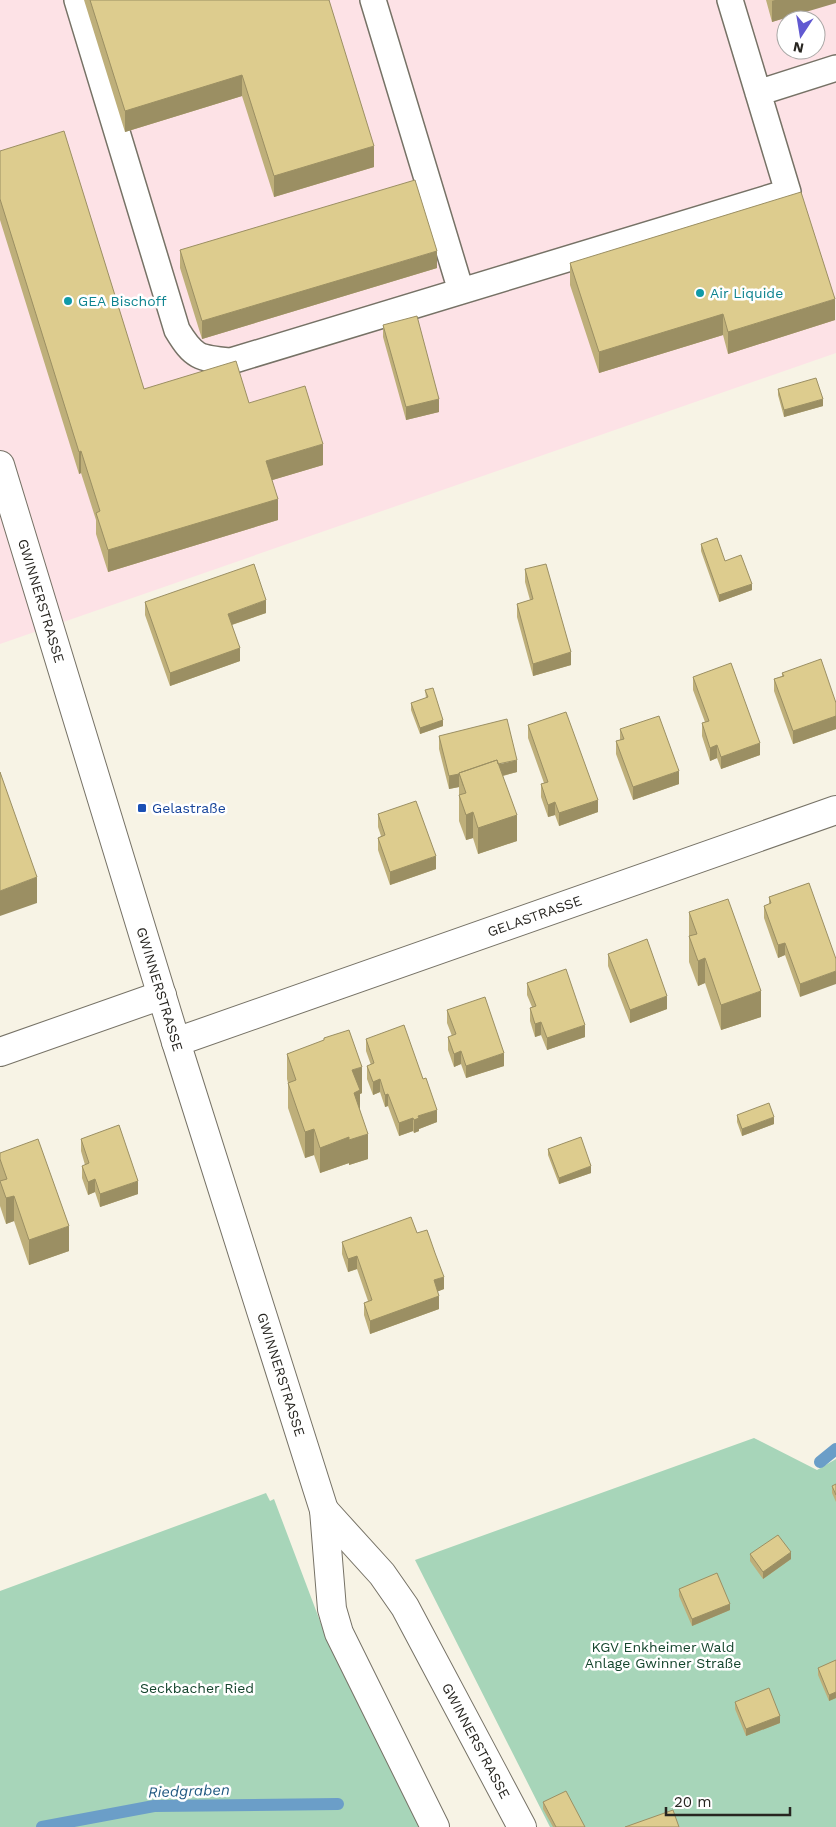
<svg xmlns="http://www.w3.org/2000/svg" width="836" height="1827" viewBox="0 0 836 1827" font-family="'Work Sans',sans-serif">
  <rect width="100%" height="100%" fill="#f7f3e5"/>
  <path fill="#fde2e6" fill-rule="evenodd" d="M0 0H836V353L0 644ZM786 20H816V50H786Z"/>
  <path fill="#a7d5b9" d="M754 1438 817 1470 836 1459V1827H550L415 1560Z
    M266 1493 270 1501 274 1499 326 1637 423 1827H0V1591Z"/>
  <g fill="none" stroke-linecap="round" stroke-linejoin="round">
    <path stroke="#6b9ec8" stroke-width="12" d="M820 1462 836 1449
      M42 1827 154 1806 338 1804"/>
    <defs>
      <path id="lane" d="M77 0 177 330C194 358 199 358 231 361L788 192 730 0
        M373 0 461 291
        M758 93 836 68"/>
      <g id="street">
        <path id="s1" d="M0 465 176 1042 324 1510 332 1609 339 1633 435 1827"/>
        <path id="s2" d="M176 1042 836 810"/>
        <path d="M0 1052 162 995"/>
        <path id="s3" d="M324 1510 382 1574 405 1607 522 1827"/>
      </g>
    </defs>
    <use href="#lane" stroke="#767266" stroke-width="28"/>
    <use href="#street" stroke="#767266" stroke-width="30"/>
    <use href="#lane" stroke="#fff" stroke-width="25"/>
    <use href="#street" stroke="#fff" stroke-width="28"/>
  </g>
  <path fill="#beaf7a" d="M84 0H329L374 167 274 197 242 96 125 132Z
    M766 0H836L772 22Z
    M0 151 144 389 249 403 323 465 272 480 278 520 108 572 96 534V520L81 473 79 474 0 220Z
    M180 250 437 268 202 339 180 268Z
    M570 263 835 320 728 354 723 335 599 373 570 285Z
    M383 325 439 412 406 420 383 337Z
    M778 389 823 406 784 417 778 395Z
    M701 544 725 561 752 590 719 602 701 551Z
    M525 569 571 665 533 676 517 617V604L530 600 525 582Z
    M145 602 266 613 232 625 240 661 170 686 145 615Z
    M782 673 836 703V729L793 744 774 691V679L782 676Z
    M693 677 760 755 721 769 717 758 710 761 702 736V723L705 722 693 690Z
    M425 690 443 726 420 734 411 710V703L426 698Z
    M528 725 598 812 559 826 555 815 548 817 541 797V784L544 783 528 738Z
    M620 729 679 784 633 800 616 754V741L620 740Z
    M439 736 517 772 503 776 517 841 478 854 473 838 466 840 459 821V787L449 789 439 749Z
    M378 814 436 869 390 885 378 850V838L381 836 378 827Z
    M809 883 800 997 785 955 778 958 764 918V906L769 904V897Z
    M689 912 761 1017 721 1030 705 983 698 986 689 962Z
    M608 954 667 1009 630 1023 608 966Z
    M527 983 585 1037 547 1050 541 1035 535 1037 530 1021V1008L532 1007 527 995Z
    M447 1010 504 1066 466 1078 461 1064 454 1067 448 1050V1037L452 1036 447 1023Z
    M324 1038 362 1093 360 1094V1110L368 1159 349 1165V1163L320 1173 314 1155 305 1158 288 1108V1083L287 1079V1054L324 1041Z
    M366 1039 437 1122 419 1129V1131L414 1133 413 1131 399 1136 388 1106 385 1107 380 1092 373 1095 367 1079V1066L371 1065 366 1051Z
    M737 1115 774 1124 742 1136 737 1122Z
    M81 1139 138 1194 100 1207 95 1192 88 1195 82 1178V1166L85 1165 81 1151Z
    M548 1149 591 1173 559 1184 548 1155Z
    M0 1153 69 1251 29 1265 14 1221 6 1224 0 1206Z
    M417 1233 444 1289 438 1291 439 1309 370 1334 364 1315V1303L368 1301 357 1269 348 1272 342 1254V1242Z
    M836 1484V1502L832 1493V1486Z
    M750 1554 791 1559 763 1579 750 1561Z
    M679 1589 730 1610 692 1626 679 1596Z
    M836 1660V1698L829 1701 818 1675V1668Z
    M735 1702 780 1723 746 1736 735 1709Z
    M543 1802 585 1827H553L543 1809Z"/>
  <path fill="#9b8f63" d="M775 0H836V3L772 22V1Z
    M242 75V96L125 132V111Z
    M374 146V167L274 197V176Z
    M437 251V268L202 339V321Z
    M835 299V320L728 354V332Z
    M723 314V335L599 373V352Z
    M439 399V412L406 420V407Z
    M823 399V406L784 417V410Z
    M323 444V465L266 482V461Z
    M81 451V473L79 474V452Z
    M278 499V520L108 572V550Z
    M752 584V590L719 602V595Z
    M266 600V613L228 626V614Z
    M240 648V661L170 686V673Z
    M571 652V665L533 676V664Z
    M836 716V729L793 744V731Z
    M443 720V726L420 734V728Z
    M760 743V755L721 769V757Z
    M717 745V758L710 761V748Z
    M517 760V772L463 786 459 774Z
    M679 771V784L633 800V787Z
    M459 774V787L449 789V776Z
    M598 800V812L559 826V813Z
    M555 802V815L548 817V805Z
    M473 812V838L466 840V815Z
    M517 815V841L478 854V828Z
    M436 856V869L390 885V872Z
    M37 877V903L0 916V891Z
    M785 943V955L778 958V945Z
    M705 958V983L698 986V961Z
    M836 971V984L800 997V984Z
    M761 991V1017L721 1030V1005Z
    M667 996V1009L630 1023V1010Z
    M541 1022V1035L535 1037V1024Z
    M585 1025V1037L547 1050V1038Z
    M461 1051V1064L454 1067V1054Z
    M504 1053V1066L466 1078V1066Z
    M362 1067V1093L360 1094V1116L354 1118 352 1070Z
    M380 1079V1092L373 1095V1082Z
    M388 1094V1106L385 1107V1095Z
    M437 1110V1122L419 1129V1131L414 1133V1120L418 1116Z
    M774 1117V1124L742 1136V1129Z
    M413 1118V1131L399 1136V1123Z
    M314 1129V1155L305 1158V1132Z
    M368 1134V1159L349 1165V1140Z
    M349 1137V1163L320 1173V1148Z
    M591 1166V1173L559 1184V1178Z
    M95 1179V1192L88 1195V1182Z
    M138 1181V1194L100 1207V1194Z
    M14 1196V1221L6 1224V1198Z
    M69 1226V1251L29 1265V1240Z
    M357 1256V1269L348 1272V1259Z
    M444 1277V1289L434 1293V1280Z
    M439 1296V1309L370 1334V1321Z
    M791 1552V1559L763 1579V1572Z
    M730 1604V1610L692 1626V1619Z
    M836 1692V1698L829 1701V1695Z
    M780 1716V1723L746 1736V1729Z"/>
  <path fill="#ddcc8e" stroke="#9b8f63" d="M90 0H329L374 146 274 176 242 75 125 111Z
    M64 131 144 389 236 361 249 403 305 386 323 444 266 461 278 499 108 550 96 513 100 511 81 451 79 452 0 199V151Z
    M415 180 437 251 202 321 180 250Z
    M801 192 835 299 728 332 723 314 599 352 570 263Z
    M417 316 439 399 406 407 383 325Z
    M816 378 823 399 784 410 778 389Z
    M717 538 725 561 741 555 752 584 719 595 701 544Z
    M254 564 266 600 228 614 240 648 170 673 145 602Z
    M546 564 571 652 533 664 517 604 533 599 525 569Z
    M821 659 836 703V716L793 731 774 679 784 676 782 673Z
    M731 663 760 743 721 757 717 745 710 748 702 723 709 721 693 677Z
    M433 688 443 720 420 728 411 703 428 697 425 690Z
    M566 712 598 800 559 813 555 802 548 805 541 784 548 782 528 725Z
    M659 716 679 771 633 787 616 741 624 739 620 729Z
    M507 719 517 760 498 764 497 760 459 773V774L449 776 439 736Z
    M497 760 517 815 478 828 473 812 466 815 459 795 466 793 459 773Z
    M0 772 37 877 0 891Z
    M416 801 436 856 390 872 378 838 385 835 378 814Z
    M809 883 836 959V971L800 984 785 943 778 945 764 906 771 903 769 897Z
    M728 899 761 991 721 1005 705 958 698 961 689 936 697 934 689 912Z
    M647 939 667 996 630 1010 608 954Z
    M566 969 585 1025 547 1038 541 1022 535 1024 530 1008 536 1006 527 983Z
    M485 997 504 1053 466 1066 461 1051 454 1054 448 1037 456 1034 447 1010Z
    M404 1025 423 1079 426 1078 437 1110 418 1116 419 1118 414 1120 413 1118 399 1123 388 1094 385 1095 380 1079 373 1082 367 1066 374 1063 366 1039Z
    M349 1030 362 1067 352 1070 360 1090 354 1093 368 1134 349 1140V1137L320 1148 314 1129 305 1132 288 1083 296 1080 287 1054 324 1040V1038Z
    M769 1103 774 1117 742 1129 737 1115Z
    M119 1125 138 1181 100 1194 95 1179 88 1182 82 1166 89 1163 81 1139Z
    M581 1137 591 1166 559 1178 548 1149Z
    M38 1139 69 1226 29 1240 14 1196 6 1198 0 1181 7 1179 0 1159V1153Z
    M411 1217 417 1233 427 1230 435 1253 444 1277 434 1280 439 1296 370 1321 364 1303 372 1300 357 1256 348 1259 342 1242Z
    M836 1484V1495L832 1486Z
    M778 1535 791 1552 763 1572 750 1554Z
    M717 1573 730 1604 692 1619 679 1589Z
    M836 1660V1692L829 1695 818 1668Z
    M769 1688 780 1716 746 1729 735 1702Z
    M566 1791 585 1827H556L543 1802Z
    M673 1810 679 1827H625Z"/>
  <g fill="#0f9aa8" stroke="#fff" stroke-width="2">
    <circle cx="700" cy="293" r="5"/>
    <circle cx="68" cy="301" r="5"/>
  </g>
  <rect fill="#1a4fb4" stroke="#fff" stroke-width="2" x="137" y="803" width="10" height="10" rx="2.5"/>
  <g text-anchor="middle" dominant-baseline="central" stroke-width="5" stroke-linejoin="round" paint-order="stroke">
    <g font-size="14" fill="#0d838f" stroke="#fff" text-anchor="start">
      <text x="710" y="293">Air Liquide</text>
      <text x="78" y="301">GEA Bischoff</text>
    </g>
    <g font-size="14" fill="#272520" stroke="#fff">
      <text stroke="none"><textPath href="#s1" startOffset="142">GWINNERSTRASSE</textPath></text>
      <text stroke="none"><textPath href="#s2" startOffset="380">GELASTRASSE</textPath></text>
      <text stroke="none"><textPath href="#s1" startOffset="548">GWINNERSTRASSE</textPath></text>
      <text stroke="none"><textPath href="#s1" startOffset="952">GWINNERSTRASSE</textPath></text>
      <text stroke="none"><textPath href="#s3" startOffset="278">GWINNERSTRASSE</textPath></text>
    </g>
    <g font-size="14" fill="#164399" stroke="#fff" text-anchor="start">
      <text x="152" y="808">Gelastraße</text>
    </g>
    <g font-size="14" fill="#15452d" stroke="#fff">
      <text x="663" y="1647">KGV Enkheimer Wald<tspan x="663" dy="16">Anlage Gwinner Straße</tspan></text>
      <text x="197" y="1688">Seckbacher Ried</text>
    </g>
    <g font-size="15" font-style="italic" fill="#1f5881" stroke="#fff">
      <text transform="translate(189 1791) rotate(-2)">Riedgraben</text>
    </g>
  </g>
  <g transform="translate(801 35) rotate(192)"><circle r="24" fill="#ffffff" stroke="#a9a8a6"/>
  <path d="M0-4L9 19L0 12L-9 19Z" fill="#6159d1"/>
  <text y="-8" font-size="14" font-weight="bold" text-anchor="middle" fill="#272520">N</text>
  </g>
  <path d="M666 1807v8h124v-8" fill="none" stroke="#272520" stroke-width="2.5"/>
  <text x="674" y="1807" font-size="15" fill="#272520" stroke="#ffffff" stroke-width="4" paint-order="stroke">20 m</text>
</svg>
